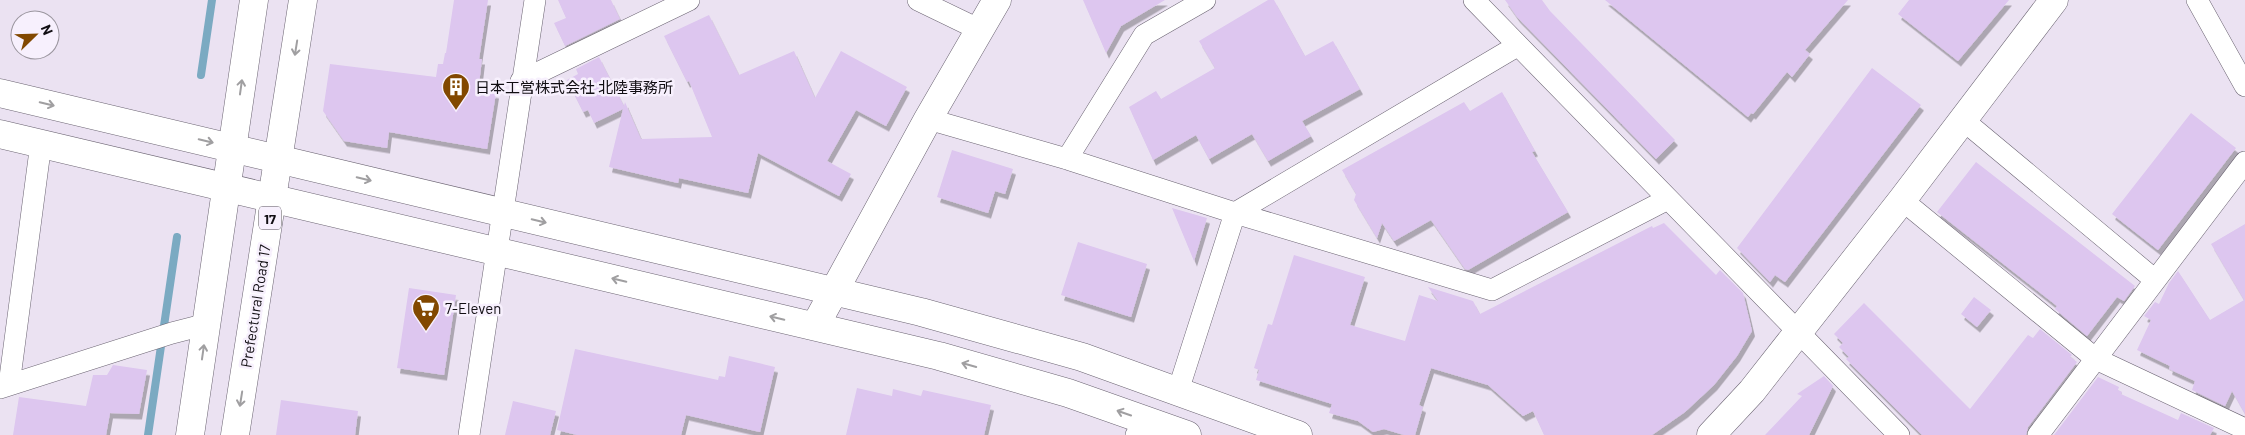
<svg xmlns="http://www.w3.org/2000/svg" width="2245" height="435" viewBox="0 0 2245 435" font-family="Barlow,'Noto Sans JP',sans-serif">
  <defs>
    <filter id="shadow"><feDropShadow dx="3" dy="5.5" stdDeviation="0" flood-color="#0004"/></filter>
  </defs>
  <rect width="100%" height="100%" fill="#ebe2f2"/>
  <g fill="none" stroke-linecap="round" stroke-linejoin="round">
    <path stroke="#7baac2" stroke-width="8" d="M201 75 212 0
      M148 435 177 237"/>
  </g>
  <path fill="#ddc6ef" filter="url(#shadow)" d="M454 0H488L479 59H482L479 84 492 86 491 92 496 93 487 149 389 132 387 148 344 141 323 111 330 64 436 77 438 64H443L445 53H446Z
    M558 0H611L620 19 565 46 554 23 566 18Z
    M1083 0H1165L1121 26 1106 53Z
    M1268 0H1274L1305 56 1333 41 1360 89 1302 121 1311 136 1268 161 1252 134 1209 159 1196 135 1153 160 1129 107 1156 91 1161 99 1215 68 1199 41Z
    M1505 0H1542L1550 11 1675 140 1656 159 1517 17Z
    M1605 0H1848L1805 50 1810 54 1792 77 1787 72 1753 114 1751 113 1748 117Z
    M1909 0H2009L1958 61 1898 14Z
    M709 15 739 75 794 51 815 98 841 51 907 87 886 126 856 110 827 161 851 174 839 196 758 153 748 193 679 178 678 183 609 167 623 109 594 123 588 110 583 112 567 80 578 74 576 69 599 57 624 106 625 102 641 139 712 137 689 81 687 82 664 36Z
    M1872 68 1921 105 1785 282 1775 275 1770 282 1737 248Z
    M1502 92 1535 151 1532 152 1568 212 1468 270 1465 269 1431 220 1394 241 1382 223 1377 238 1354 200 1356 194 1342 170 1464 102 1470 111Z
    M2191 113 2236 148 2158 250 2112 214Z
    M952 150 1013 169 1005 194 995 191 988 213 937 197Z
    M1976 162 2135 286 2124 301 2117 297 2087 336 2055 309 2057 306 1937 212Z
    M1172 208 1207 218 1194 261Z
    M1664 223 1716 275 1720 270 1743 293 1752 331 1737 356 1714 385 1685 412 1652 435H1544L1533 411 1523 416 1488 385 1431 368 1419 405 1423 407 1415 435H1404L1384 429 1373 432 1358 421 1329 413 1332 404 1256 380 1259 370 1254 368 1268 324 1272 325 1294 255 1365 277 1350 325 1405 341 1419 295 1438 301 1428 287 1473 301 1480 314 1652 226 1653 228Z
    M2245 224V414L2232 391 2225 406 2192 390 2195 381 2169 369 2170 366 2137 350 2151 320 2144 316 2155 302 2159 304 2169 283 2178 271 2210 320 2244 300 2211 244Z
    M1078 242 1147 264 1131 317 1061 295Z
    M409 288 456 295 444 375 397 368Z
    M1974 297 1991 310 1977 327 1961 314Z
    M1864 303 1970 409 2028 335 2033 338 2040 329 2072 355 2070 357 2077 362 2028 427 2026 435H1922L1846 359 1849 357 1839 347 1843 343 1834 334Z
    M575 349 718 380 719 376 725 377 729 356 775 367 760 432 686 415 681 435H577L557 430Z
    M113 365 147 370 139 414 110 413 106 435H13L19 397 86 406 93 375H107Z
    M1824 376 1833 386 1809 435H1765L1802 396 1797 394Z
    M2098 377 2119 387 2118 390 2122 392 2121 394 2178 420 2181 413 2214 428 2210 435H2054Z
    M857 388 892 396 893 389 921 396 923 390 991 405 984 435H846Z
    M281 400 358 411 355 435H276Z
    M513 401 556 411 550 435H505Z"/>
  <g fill="none" stroke-linecap="round" stroke-linejoin="round">
    <defs>
      <path id="street" d="M918 0 980 30
        M1474 0 1899 435
        M2197 0 2245 86
        M521 81 689 0
        M928 119 1067 159 1235 213 1492 290 1668 199
        M1963 120 2155 280
        M1067 159 1144 35 1205 0
        M1902 200 2096 359 2245 429
        M9 385 41 143
        M0 388 172 333 207 324
        M1178 391 1235 213 1517 46
        M469 435 535 0
        M1136 435 1158 424
        M2038 435 2245 162"/>
      <path id="secondary" d="M0 93 921 312 1082 357 1298 435
        M0 134 939 356 1068 393 1187 435
        M815 326 928 119 997 0
        M1711 435 1752 391 1902 200 2054 0"/>
      <path id="primary" d="M190 435 254 0
        M235 435 303 0"/>
    </defs>
    <use href="#street" stroke="#6b6472" stroke-width="22"/>
    <use href="#secondary" stroke="#6b6472" stroke-width="29"/>
    <use href="#primary" stroke="#6b6472" stroke-width="29"/>
    <use href="#street" stroke="#fff" stroke-width="21"/>
    <use href="#secondary" stroke="#fff" stroke-width="28"/>
    <use href="#primary" stroke="#fff" stroke-width="28"/>
  </g>
  <defs><path id="oneway-shaft" d="M-6 0H5M1.5-3L5.5 0L1.5 3" fill="none" stroke-width="1.6" stroke-linecap="round" stroke-linejoin="round" transform="scale(1.25)"/></defs>
  <g stroke="#a09fa1">
    <use href="#oneway-shaft" transform="translate(296 48) rotate(99)"/>
    <use href="#oneway-shaft" transform="translate(241 87) rotate(-82)"/>
    <use href="#oneway-shaft" transform="translate(47 104) rotate(13)"/>
    <use href="#oneway-shaft" transform="translate(206 141) rotate(13)"/>
    <use href="#oneway-shaft" transform="translate(364 179) rotate(13)"/>
    <use href="#oneway-shaft" transform="translate(539 221) rotate(13)"/>
    <use href="#oneway-shaft" transform="translate(619 280) rotate(-167)"/>
    <use href="#oneway-shaft" transform="translate(777 318) rotate(-167)"/>
    <use href="#oneway-shaft" transform="translate(203 352) rotate(-82)"/>
    <use href="#oneway-shaft" transform="translate(969 365) rotate(-164)"/>
    <use href="#oneway-shaft" transform="translate(241 399) rotate(99)"/>
    <use href="#oneway-shaft" transform="translate(1124 413) rotate(-161)"/>
  </g>
  <defs>
    <symbol id="building-pin" viewBox="-11 -11 22 30"><path d="M0 17L-7.5 6A9.5 9.5 0 1 1 7.5 6Z" fill="#824800" stroke="#f7f0fd"/><path d="M-4-6H4V6H1V3H-1V6H-4ZM-2.5-4.3h1.7v1.8h-1.7ZM.8-4.3h1.7v1.8H.8ZM-2.5-1h1.7V.8h-1.7ZM.8-1h1.7V.8H.8Z" fill="#fff"/></symbol>
    <symbol id="supermarket-pin" viewBox="-11 -11 22 30"><path d="M0 17L-7.5 6A9.5 9.5 0 1 1 7.5 6Z" fill="#824800" stroke="#f7f0fd"/><path d="M-6-5.5h2.5l.6 2H6L4.5 2H-2.5L-4.4-4H-6ZM-1.5 3.2a1.3 1.3 0 1 0 .1 0ZM3 3.2a1.3 1.3 0 1 0 .1 0Z" fill="#fff"/></symbol>
  </defs>
  <g fill-rule="evenodd">
    <use href="#building-pin" x="440" y="71" width="32" height="43"/>
    <use href="#supermarket-pin" x="410" y="292" width="32" height="43"/>
  </g>
  <g text-anchor="middle" dominant-baseline="central" stroke-width="5" stroke-linejoin="round" paint-order="stroke">
    <rect fill="#f7f0fd" stroke="#565259" stroke-width="1" x="259" y="206.5" width="22" height="23" rx="4"/>
    <g font-size="14" font-weight="bold" fill="#110e13">
      <text x="270" y="218">17</text>
    </g>
    <g font-size="15" fill="#110e13" stroke="#f7f0fd" text-anchor="start">
      <text x="475" y="87">日本工営株式会社 北陸事務所</text>
      <text x="445" y="308">7-Eleven</text>
    </g>
    <g font-size="15" fill="#110e13" stroke="#f7f0fd">
      <text transform="translate(255 306) rotate(-81)">Prefectural Road 17</text>
    </g>
  </g>
  <g transform="translate(35 35) rotate(67)"><circle r="24" fill="#f7f0fd" stroke="#9b969f"/>
  <path d="M0-4L9 19L0 12L-9 19Z" fill="#824800"/>
  <text y="-8" font-size="14" font-weight="bold" text-anchor="middle" fill="#110e13">N</text>
  </g>
</svg>
